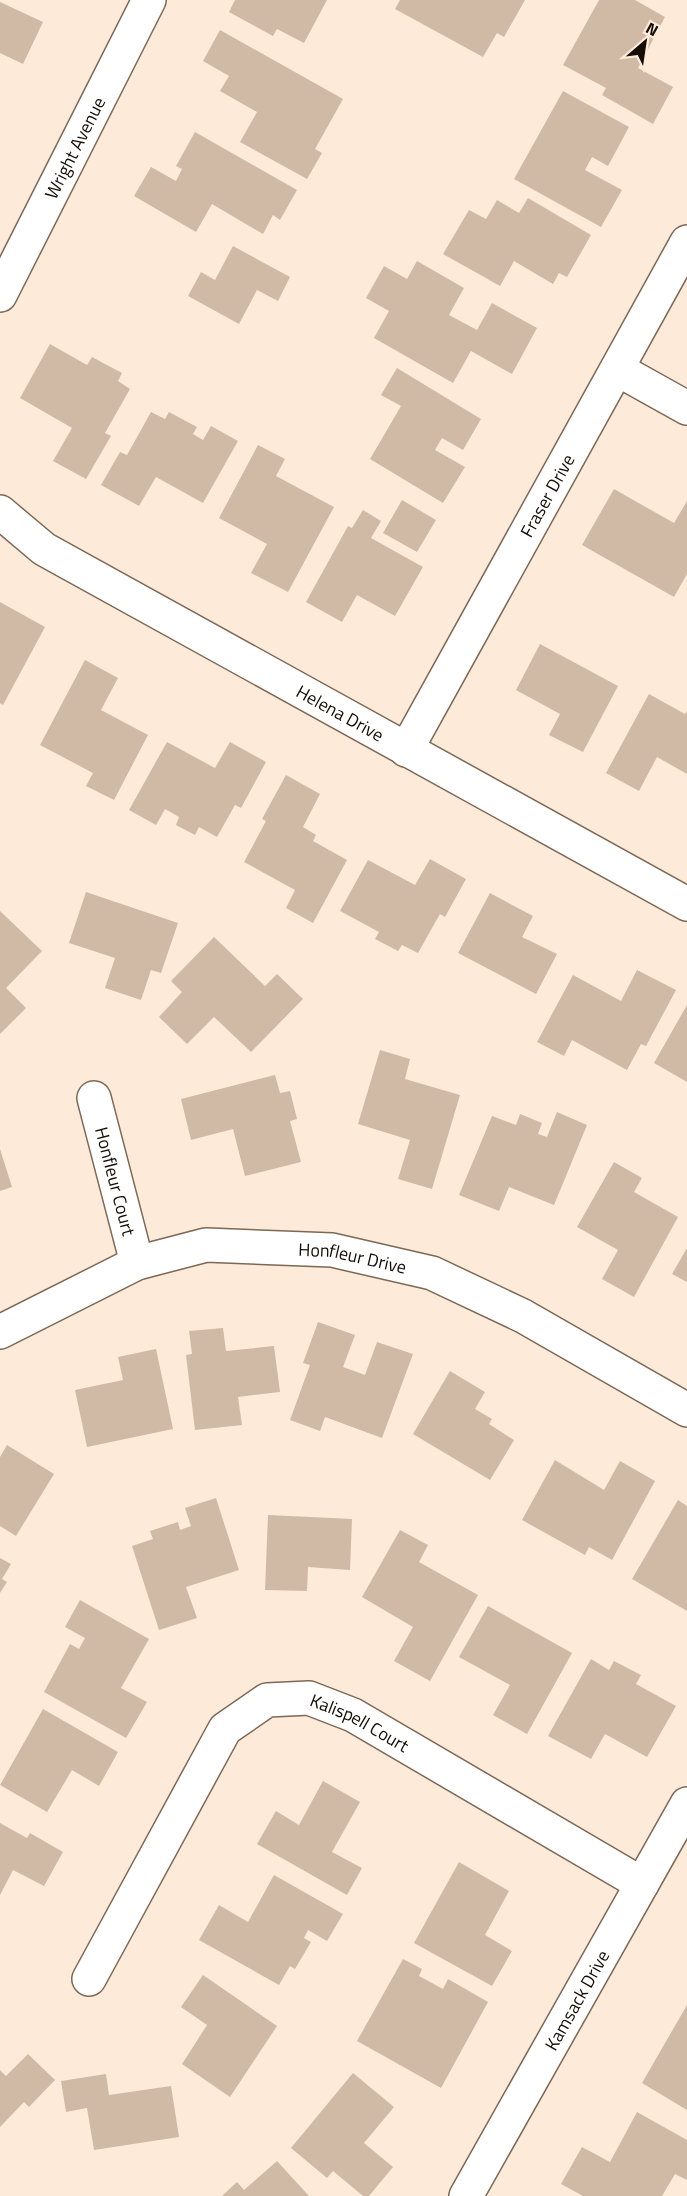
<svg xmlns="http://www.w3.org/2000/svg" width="687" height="2196" viewBox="0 0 687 2196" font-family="'Titillium Web',sans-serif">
  <rect width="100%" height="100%" fill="#fdead9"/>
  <path fill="#d1baa5" d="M235 0H327L304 43 277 29 273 36 229 12Z
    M400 0H525L504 37 497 33 483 57 395 9Z
    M599 0H635L665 17 638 68 673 87 653 124 602 95 606 88 563 65Z
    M0 2 43 22 23 64 0 53Z
    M220 30 343 99 315 149 322 153 307 179 240 142 257 112 220 91 229 76 203 61Z
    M563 91 629 127 608 166 592 157 585 170 622 190 601 227 514 179Z
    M195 132 297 190 280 220 273 215 263 234 212 204 196 232 134 196 151 167 176 181 182 169 176 166Z
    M528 198 591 235 567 277 559 273 553 284 514 261 500 286 443 254 469 210 486 219 497 200 519 213Z
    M233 246 290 277 278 301 257 290 239 324 188 296 201 272 215 280Z
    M417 261 464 288 449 315 477 330 492 303 537 328 512 374 471 351 453 383 374 338 389 311 366 298 384 266 407 279Z
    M50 344 87 365 92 357 122 373 118 381 130 389 105 433 111 436 86 479 53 461 72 428 20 398Z
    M397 368 481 419 463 450 442 438 435 450 465 467 443 503 370 459 401 406 381 395Z
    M151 412 165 419 169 412 197 427 193 434 203 440 211 426 238 441 203 503 156 477 139 506 101 485 120 452 127 455Z
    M258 445 285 459 276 476 334 507 288 592 251 573 267 544 219 518Z
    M614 489 674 523 687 501V574L674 597 582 545Z
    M402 500 436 520 417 552 383 533Z
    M363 510 381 521 371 538 423 567 395 616 357 595 342 622 306 602 348 526 352 528Z
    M0 602 45 627 3 705 0 703Z
    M540 644 618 686 583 752 549 735 560 714 516 690Z
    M85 660 118 678 101 710 148 735 114 800 86 786 93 773 40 745Z
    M649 694 685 714 687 711V774L657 757 639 791 606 773Z
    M167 742 215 768 230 742 266 762 241 808 235 805 217 837 199 827 195 835 176 825 179 817 165 809 156 825 129 810Z
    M286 775 320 794 303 827 316 835 313 841 347 860 313 923 286 908 295 890 244 862 266 821 262 819Z
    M430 859 466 879 445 917 440 914 418 953 402 945 398 951 375 939 379 932 340 911 368 860 415 885Z
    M86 892 178 923 161 973 151 970 141 1000 105 988 115 958 69 943Z
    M490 893 533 916 522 937 557 954 536 994 458 953Z
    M0 911 42 951 6 988 26 1008 0 1034Z
    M214 937 265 986 277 974 303 999 251 1052 214 1017 187 1044 159 1017 182 992 171 981Z
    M637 970 676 990 646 1046 641 1044 627 1070 572 1040 564 1056 537 1042 573 975 621 1001Z
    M687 1005V1082L654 1063Z
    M380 1050 410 1059 405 1079 460 1095 432 1189 398 1179 410 1140 358 1124Z
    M275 1075 280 1093 290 1091 297 1119 290 1121 301 1162 245 1176 233 1129 191 1140 181 1099Z
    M557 1112 587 1125 554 1205 509 1187 499 1211 459 1195 492 1116 516 1125 520 1114 542 1123 538 1134 547 1137Z
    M0 1149 12 1187 0 1191Z
    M614 1162 642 1178 634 1192 678 1217 634 1297 602 1279 618 1250 577 1227Z
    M687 1248V1282L672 1274Z
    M318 1322 355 1335 343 1367 365 1375 377 1342 413 1354 382 1438 325 1417 320 1431 290 1420 310 1365 303 1363Z
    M223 1328 226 1351 274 1346 280 1392 238 1397 242 1425 195 1430 186 1355 192 1354 189 1331Z
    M156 1349 173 1429 87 1447 75 1390 123 1380 118 1357Z
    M450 1371 485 1392 475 1409 492 1419 489 1424 514 1440 490 1480 413 1434Z
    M7 1445 54 1474 16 1536 0 1526V1457Z
    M555 1460 604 1490 620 1461 655 1481 612 1560 589 1547 585 1555 522 1520Z
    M216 1498 239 1570 186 1587 197 1618 159 1630 132 1546 153 1539 150 1531 178 1522 180 1530 191 1526 185 1508Z
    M678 1500 687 1506V1611L632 1579Z
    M268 1515 352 1519 350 1570 308 1567 307 1591 265 1590Z
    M400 1530 428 1545 419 1562 478 1595 430 1681 394 1661 413 1627 362 1597Z
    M0 1558 11 1564 2 1579 7 1582 0 1593Z
    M80 1600 149 1639 121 1688 147 1702 126 1738 44 1692 70 1644 79 1649 85 1638 65 1627Z
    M488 1606 572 1653 527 1734 493 1715 510 1685 459 1657Z
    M591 1659 609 1670 614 1661 641 1675 636 1684 676 1706 647 1757 605 1734 591 1759 548 1736Z
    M43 1709 118 1752 99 1786 72 1770 47 1812 0 1785Z
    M323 1781 360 1802 332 1852 362 1868 347 1895 257 1844 276 1811 299 1825Z
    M0 1823 27 1838 30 1833 63 1852 44 1886 13 1870 0 1895Z
    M459 1862 509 1891 485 1935 512 1951 492 1986 414 1943Z
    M274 1875 343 1914 327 1941 308 1930 304 1938 311 1942 295 1969 290 1966 279 1985 199 1940 219 1905 248 1922Z
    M403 1959 422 1969 419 1976 443 1989 448 1979 488 2002 441 2088 357 2041Z
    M203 1975 277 2026 230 2097 182 2064 207 2025 181 2007Z
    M687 2005V2110L642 2083Z
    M28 2054 55 2080 29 2107 24 2102 0 2127V2070L6 2076Z
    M353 2073 394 2107 364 2143 393 2167 369 2196H363L333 2171 327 2178 291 2148Z
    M106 2074 109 2095 171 2086 179 2137 94 2150 87 2108 66 2112 61 2081Z
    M637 2112 687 2140V2180L675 2174 662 2196H583L561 2184 582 2147 610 2162Z
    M277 2161 309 2196H222L237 2182 244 2190Z"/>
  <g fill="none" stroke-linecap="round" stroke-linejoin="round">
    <defs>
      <g id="minor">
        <path d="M617 369 687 408"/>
        <path id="s1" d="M0 512 44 549 687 904"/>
        <path id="s2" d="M406 750 687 242"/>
        <path id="s3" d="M94 1098 137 1263"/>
        <path id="s4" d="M0 1332 137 1263 206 1245 332 1250 432 1273 523 1316 687 1410"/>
        <path id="s5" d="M89 1979 225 1729 267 1700 309 1698 353 1715 642 1884"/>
        <path id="s6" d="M466 2196 687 1804"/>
      </g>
      <g id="tertiary">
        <path id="s7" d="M0 295 149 0"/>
      </g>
    </defs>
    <use href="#minor" stroke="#7d6855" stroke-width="36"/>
    <use href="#tertiary" stroke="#7d6855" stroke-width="36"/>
    <use href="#minor" stroke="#fff" stroke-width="33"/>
    <use href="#tertiary" stroke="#fff" stroke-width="33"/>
  </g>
  <g text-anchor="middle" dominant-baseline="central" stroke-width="4.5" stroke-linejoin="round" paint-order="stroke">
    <g font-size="18" fill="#150d06" stroke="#fdead9">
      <text stroke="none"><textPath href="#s7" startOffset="165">Wright Avenue</textPath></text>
      <text stroke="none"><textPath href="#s2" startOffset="291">Fraser Drive</textPath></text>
      <text stroke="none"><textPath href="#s1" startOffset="396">Helena Drive</textPath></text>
      <text stroke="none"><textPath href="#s3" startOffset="86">Honfleur Court</textPath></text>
      <text stroke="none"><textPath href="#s4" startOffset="372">Honfleur Drive</textPath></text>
      <text stroke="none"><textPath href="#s5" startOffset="434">Kalispell Court</textPath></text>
      <text stroke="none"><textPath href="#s6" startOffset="225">Kamsack Drive</textPath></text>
    </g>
  </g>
  <g transform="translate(645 42) rotate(29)" stroke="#fdead9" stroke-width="4.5" paint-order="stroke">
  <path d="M0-4.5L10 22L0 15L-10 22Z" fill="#150d06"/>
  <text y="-9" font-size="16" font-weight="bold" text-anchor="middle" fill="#150d06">N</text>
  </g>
</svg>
